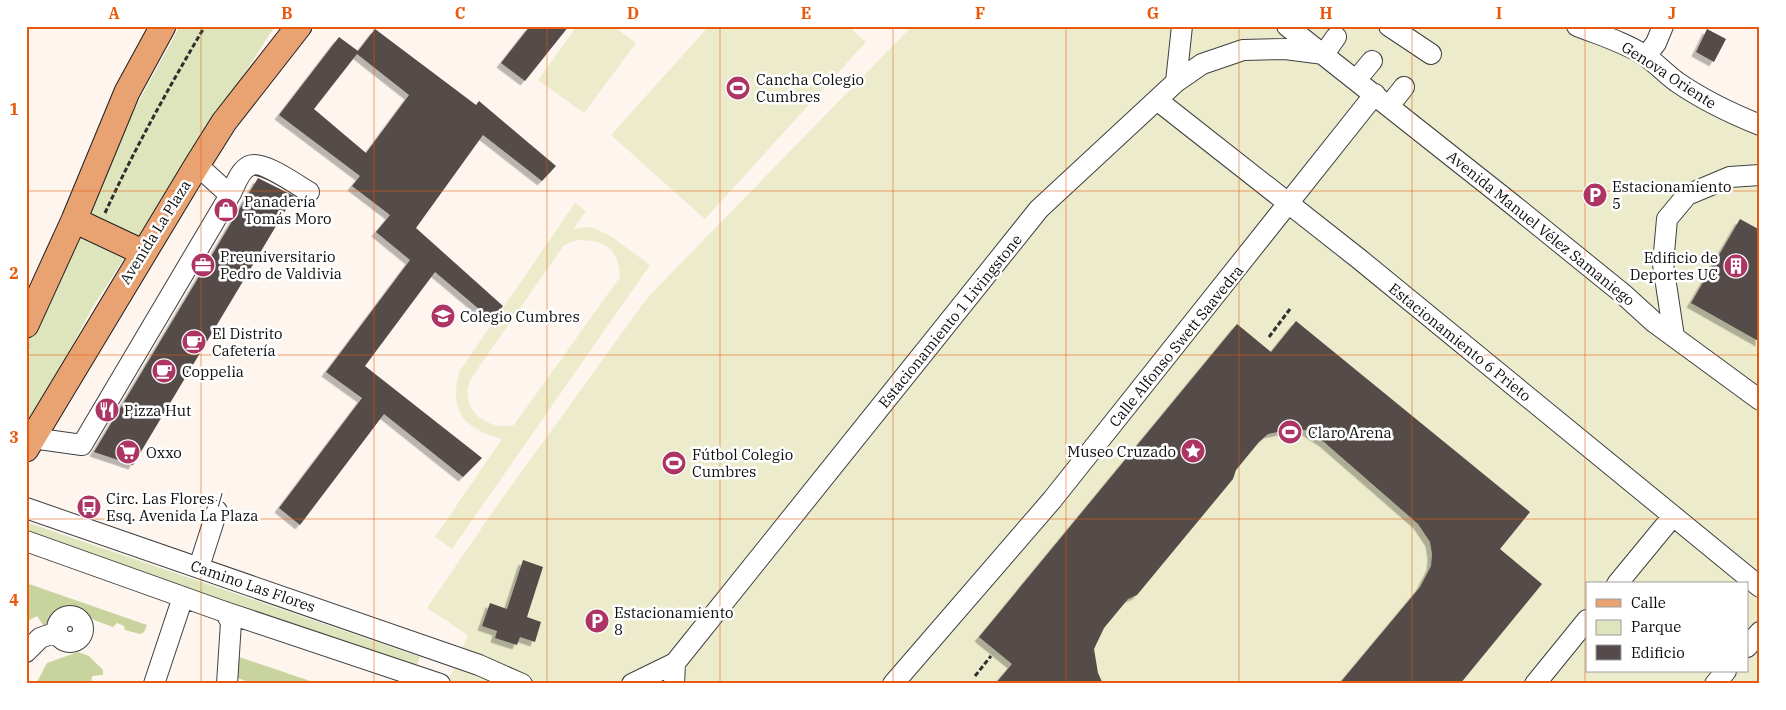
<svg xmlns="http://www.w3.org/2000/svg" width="1786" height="710" viewBox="0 0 1786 710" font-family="'IBM Plex Serif',serif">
  <defs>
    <filter id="shadow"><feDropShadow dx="-4.5" dy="4.5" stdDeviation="0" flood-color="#0004"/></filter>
  </defs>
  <rect width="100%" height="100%" fill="#fdf5ee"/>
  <path fill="#dee4bc" d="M180 26H275L92 308 26 434V335L102 169Z
    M26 522 420 657 416 668 26 535Z"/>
  <path fill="#c8d39d" d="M26 583 147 625 144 632 140 634 125 630 124 626 117 623 113 627 94 620 81 608 71 606 51 615 46 625H43L37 616 26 622Z
    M78 652 89 656 103 670V675L92 676 91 684H36L47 663Z
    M236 656 319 684H254L235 677Z"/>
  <path fill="#ececcc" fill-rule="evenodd" d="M577 26H613L636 43 584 113 538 80Z
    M709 26H848L866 42 705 219 611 135Z
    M912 26H1563L1620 48 1760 133V684H447L468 635 427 608 496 507 648 297ZM1587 584H1747V671H1587Z
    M575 203 586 211 573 229 590 227 609 235 650 265 452 549 435 537 502 439C464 428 449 413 459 372ZM577 240C606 240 618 248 620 277L514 425C494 430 469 418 468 395 467 390 469 384 470 380L564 245Z"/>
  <path fill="#544b4a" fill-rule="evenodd" filter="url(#shadow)" d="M530 26H569L525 81 501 63Z
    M375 29 476 105 479 101 556 166 542 181 483 135 416 228 503 306 492 320 435 272 365 366 482 458 463 477 384 414 300 525 279 508 362 398 326 372 410 260 376 232 390 215 352 186 360 176 279 115 339 37 358 51ZM357 54 409 95 366 153 314 109Z
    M1707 29 1726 39 1714 62 1696 52Z
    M258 178 294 196 133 465 94 452Z
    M1740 219 1760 230V342L1691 303Z
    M1296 321 1530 512 1500 549 1542 584 1460 684H1339L1420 587 1431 566 1432 554 1430 542 1418 524 1324 442 1305 430 1294 429 1268 434 1259 442 1236 470 1233 479 1137 595 1128 599 1104 628 1094 649 1098 673 1103 684H995L1012 664 979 637 1237 324 1271 352Z
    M523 560 543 567 527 617 541 622 535 642 520 637 517 645 495 638 497 631 482 626 490 603 507 609Z"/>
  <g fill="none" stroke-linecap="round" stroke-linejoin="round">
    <defs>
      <path id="minor" d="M1287 26 1512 204 1622 293 1655 323 1760 400
        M1389 26 1431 54
        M1577 26C1600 35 1624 42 1644 55 1656 63 1666 74 1677 82 1703 100 1730 113 1760 125
        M1324 54 1336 37
        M1646 56 1656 43 1663 26
        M1356 80 1372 61
        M1176 82 1182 26
        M1157 100 1358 258 1760 587
        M1389 106 1404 87
        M230 195C235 186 239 171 249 166 261 159 297 185 309 192
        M1674 337 1663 264 1667 219 1687 195 1730 177 1760 175
        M32 438 82 445 230 195 197 165
        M26 508 479 665 522 684
        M26 541 225 612 440 684
        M199 567 217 511
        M1617 584 1673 516
        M225 612 231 622 227 684
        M57 629a13 13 0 1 1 26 0a13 13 0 1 1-26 0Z
        M1747 647 1760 632
        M26 652 40 638 57 632
        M154 684 183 597
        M632 684 675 663 1039 209 1176 82 1202 64 1243 50 1285 49 1324 54
        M674 684 675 663
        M893 684 1052 500 1375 94
        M1535 684 1587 620
        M1715 684 1726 671"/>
      <path id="major" d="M74 220 142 252
        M26 325 74 220 127 92 163 26
        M26 449 197 165 224 122 299 26"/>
    </defs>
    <use href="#minor" stroke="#404040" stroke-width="22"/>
    <use href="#major" stroke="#1e1e1e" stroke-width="27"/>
    <path stroke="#2f2f2f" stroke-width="3" stroke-dasharray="5 2.5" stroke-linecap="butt" d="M105 213C135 148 169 87 205 26
      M1269 337 1290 309
      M26 351 29 344
      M975 676 991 656"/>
    <use href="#minor" stroke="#fff" stroke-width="20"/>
    <use href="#major" stroke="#e9a373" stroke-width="25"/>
  </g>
  <path fill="none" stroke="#e8590c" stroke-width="1" stroke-opacity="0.55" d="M201 26V684M374 26V684M547 26V684M720 26V684M893 26V684M1066 26V684M1239 26V684M1412 26V684M1585 26V684M26 191H1760M26 355H1760M26 519H1760"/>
  <defs>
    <symbol id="stadium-disc" viewBox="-11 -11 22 22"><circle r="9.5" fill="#ad3564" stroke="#fff"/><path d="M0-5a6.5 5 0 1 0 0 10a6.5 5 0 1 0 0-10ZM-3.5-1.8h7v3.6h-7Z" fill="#fff"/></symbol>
    <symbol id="parking-disc" viewBox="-11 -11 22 22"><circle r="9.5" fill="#ad3564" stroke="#fff"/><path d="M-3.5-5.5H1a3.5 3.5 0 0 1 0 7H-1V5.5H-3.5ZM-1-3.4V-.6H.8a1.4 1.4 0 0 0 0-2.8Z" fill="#fff"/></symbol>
    <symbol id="shop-disc" viewBox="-11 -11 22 22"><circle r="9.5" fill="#ad3564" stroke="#fff"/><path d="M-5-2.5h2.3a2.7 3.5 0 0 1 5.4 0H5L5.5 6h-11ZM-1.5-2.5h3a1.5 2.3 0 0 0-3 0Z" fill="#fff"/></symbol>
    <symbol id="office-disc" viewBox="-11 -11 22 22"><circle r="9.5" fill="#ad3564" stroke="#fff"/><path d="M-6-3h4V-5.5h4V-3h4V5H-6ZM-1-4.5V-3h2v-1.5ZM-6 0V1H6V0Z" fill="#fff"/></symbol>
    <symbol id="building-disc" viewBox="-11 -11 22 22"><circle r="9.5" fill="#ad3564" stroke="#fff"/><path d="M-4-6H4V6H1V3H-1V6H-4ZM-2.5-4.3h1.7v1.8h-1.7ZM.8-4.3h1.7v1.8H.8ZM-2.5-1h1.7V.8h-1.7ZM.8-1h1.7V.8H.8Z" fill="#fff"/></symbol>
    <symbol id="school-disc" viewBox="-11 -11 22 22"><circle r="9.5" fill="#ad3564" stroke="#fff"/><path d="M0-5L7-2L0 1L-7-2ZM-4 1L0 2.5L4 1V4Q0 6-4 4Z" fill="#fff"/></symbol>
    <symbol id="cafe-disc" viewBox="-11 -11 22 22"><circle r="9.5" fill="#ad3564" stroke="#fff"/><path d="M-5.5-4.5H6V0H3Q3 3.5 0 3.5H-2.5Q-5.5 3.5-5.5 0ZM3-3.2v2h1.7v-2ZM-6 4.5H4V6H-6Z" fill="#fff"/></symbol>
    <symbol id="restaurant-disc" viewBox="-11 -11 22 22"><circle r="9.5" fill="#ad3564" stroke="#fff"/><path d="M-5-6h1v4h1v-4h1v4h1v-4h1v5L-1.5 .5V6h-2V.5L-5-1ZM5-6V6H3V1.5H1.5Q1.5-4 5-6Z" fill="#fff"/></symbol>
    <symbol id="sight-disc" viewBox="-11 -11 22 22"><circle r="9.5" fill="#ad3564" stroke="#fff"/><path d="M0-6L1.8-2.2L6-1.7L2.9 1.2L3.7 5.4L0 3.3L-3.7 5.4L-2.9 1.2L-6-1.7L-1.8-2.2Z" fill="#fff"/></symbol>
    <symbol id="supermarket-disc" viewBox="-11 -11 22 22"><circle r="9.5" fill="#ad3564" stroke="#fff"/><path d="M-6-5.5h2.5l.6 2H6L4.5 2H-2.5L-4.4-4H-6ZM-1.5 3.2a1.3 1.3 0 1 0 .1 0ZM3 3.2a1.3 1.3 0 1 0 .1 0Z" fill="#fff"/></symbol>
    <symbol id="bus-disc" viewBox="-11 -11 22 22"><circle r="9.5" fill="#ad3564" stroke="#fff"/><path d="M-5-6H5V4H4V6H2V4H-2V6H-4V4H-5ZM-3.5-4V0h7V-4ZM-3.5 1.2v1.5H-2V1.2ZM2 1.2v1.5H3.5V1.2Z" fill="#fff"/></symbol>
  </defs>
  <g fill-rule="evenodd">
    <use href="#stadium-disc" x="724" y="74" width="28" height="28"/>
    <use href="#parking-disc" x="1581" y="181" width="28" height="28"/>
    <use href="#shop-disc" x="212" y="196" width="28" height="28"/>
    <use href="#office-disc" x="189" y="251" width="28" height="28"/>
    <use href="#building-disc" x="1722" y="252" width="28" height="28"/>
    <use href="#school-disc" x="429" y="302" width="28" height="28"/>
    <use href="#cafe-disc" x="180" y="328" width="28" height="28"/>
    <use href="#cafe-disc" x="150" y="357" width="28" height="28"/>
    <use href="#restaurant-disc" x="93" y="396" width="28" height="28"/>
    <use href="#stadium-disc" x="1276" y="418" width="28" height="28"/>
    <use href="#sight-disc" x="1179" y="437" width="28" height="28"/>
    <use href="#supermarket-disc" x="114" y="438" width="28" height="28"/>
    <use href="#stadium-disc" x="660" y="449" width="28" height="28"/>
    <use href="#bus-disc" x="75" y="493" width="28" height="28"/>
    <use href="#parking-disc" x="583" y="607" width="28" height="28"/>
  </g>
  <g text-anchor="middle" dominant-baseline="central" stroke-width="5" stroke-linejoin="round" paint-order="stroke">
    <g font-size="15" fill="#0d0d0d" stroke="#fff">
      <text transform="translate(1669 75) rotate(33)">Genova Oriente</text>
      <text transform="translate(1541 228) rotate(39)">Avenida Manuel Vélez Samaniego</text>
      <text transform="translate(155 232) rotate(-58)">Avenida La Plaza</text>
      <text transform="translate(950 321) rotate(-51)">Estacionamiento 1 Livingstone</text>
      <text transform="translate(1460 342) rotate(39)">Estacionamiento 6 Prieto</text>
      <text transform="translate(1176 346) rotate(-51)">Calle Alfonso Swett Saavedra</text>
      <text transform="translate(253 586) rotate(19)">Camino Las Flores</text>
    </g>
    <g font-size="15" fill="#0d0d0d" stroke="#fff" text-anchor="start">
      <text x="756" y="79">Cancha Colegio<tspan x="756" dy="17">Cumbres</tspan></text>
      <text x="1612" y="186">Estacionamiento<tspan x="1612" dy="17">5</tspan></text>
      <text x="244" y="201">Panadería<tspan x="244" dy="17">Tomás Moro</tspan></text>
      <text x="220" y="256">Preuniversitario<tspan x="220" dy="17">Pedro de Valdivia</tspan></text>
      <text x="1718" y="257" text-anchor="end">Edificio de<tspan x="1718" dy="17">Deportes UC</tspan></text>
      <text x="460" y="316">Colegio Cumbres</text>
      <text x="212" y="333">El Distrito<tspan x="212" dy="17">Cafetería</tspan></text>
      <text x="182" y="371">Coppelia</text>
      <text x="124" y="410">Pizza Hut</text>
      <text x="1308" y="432">Claro Arena</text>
      <text x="1176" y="451" text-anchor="end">Museo Cruzado</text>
      <text x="146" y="452">Oxxo</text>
      <text x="692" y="454">Fútbol Colegio<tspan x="692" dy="17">Cumbres</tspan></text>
      <text x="106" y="498">Circ. Las Flores /<tspan x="106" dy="17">Esq. Avenida La Plaza</tspan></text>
      <text x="614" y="612">Estacionamiento<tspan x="614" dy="17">8</tspan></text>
    </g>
  </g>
  <rect width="1786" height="710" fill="none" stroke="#ffffff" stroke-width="55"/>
  <rect x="1586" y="582" width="162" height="90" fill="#ffffff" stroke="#9e9e9e"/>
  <rect x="1596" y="599" width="25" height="8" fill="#e9a373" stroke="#9e9e9e"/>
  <text x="1631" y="608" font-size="15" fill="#0d0d0d">Calle</text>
  <rect x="1596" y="620" width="25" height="15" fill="#dee4bc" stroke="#9e9e9e"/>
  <text x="1631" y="632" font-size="15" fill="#0d0d0d">Parque</text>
  <rect x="1596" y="645" width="25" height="15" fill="#544b4a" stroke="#9e9e9e"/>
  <text x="1631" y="658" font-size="15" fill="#0d0d0d">Edificio</text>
  <rect x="28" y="28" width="1730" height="654" fill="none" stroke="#e8590c" stroke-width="2"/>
  <g font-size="16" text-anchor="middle" font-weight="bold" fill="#e8590c">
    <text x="114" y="19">A</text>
    <text x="287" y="19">B</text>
    <text x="460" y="19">C</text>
    <text x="633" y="19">D</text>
    <text x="806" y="19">E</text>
    <text x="980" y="19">F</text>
    <text x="1153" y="19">G</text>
    <text x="1326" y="19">H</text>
    <text x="1499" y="19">I</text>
    <text x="1672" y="19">J</text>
    <text x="14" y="115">1</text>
    <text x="14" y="279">2</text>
    <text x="14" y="443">3</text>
    <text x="14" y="606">4</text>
  </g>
</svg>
